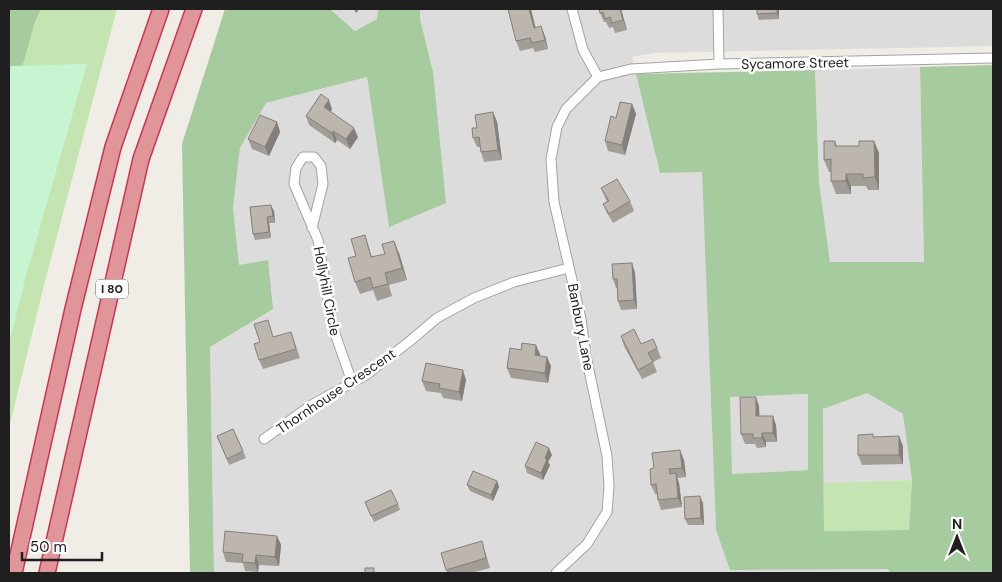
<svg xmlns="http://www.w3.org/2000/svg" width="1002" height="582" viewBox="0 0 1002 582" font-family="'DM Sans',sans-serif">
  <rect width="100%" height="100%" fill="#efede6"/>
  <path fill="#dddcdc" d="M330 9H378L377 19 355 31Z
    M420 9H993V46L654 53 632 57 660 173 702 171 716 530 888 569 890 573H214L210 347 273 309 239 265 233 208 240 148 266 103 367 77 389 227 420 19Z
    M920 67 924 262H830L819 182 815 70Z
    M867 393 904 414 912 480 824 483 823 409Z
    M808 394V470L731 474 730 397Z"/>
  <path fill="#c4e5b1" d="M41 9H117L44 285 9 428V114L35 22Z
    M912 480 909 530 824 531V483Z"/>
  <path fill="#a6cb9f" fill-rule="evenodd" d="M9 9H41L35 22 9 114Z
    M225 9H330L355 31 377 19 378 9H420V19L433 72 446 203 389 227 367 77 266 103 240 148 233 208 239 265 268 260 273 309 210 347 214 573H190L182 144Z
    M993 65V573H890L888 569 730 570 716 530 702 172 660 173 636 74 815 70 819 182 830 262H924L920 67ZM867 393 903 414 912 480 909 530 824 531 823 409ZM808 394V470L732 474 730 397Z"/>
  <path fill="#c7f5d1" d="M87 64 26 276 9 344V66Z"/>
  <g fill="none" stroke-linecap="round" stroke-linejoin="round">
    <defs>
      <path id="minor" d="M572 9 583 50 598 77
        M718 9 719 64
        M312 228 323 184 321 166 314 157H303L296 168 294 184 318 240 333 328 352 382
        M264 439 313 404 366 375 410 341 437 318 474 298 514 282 569 268
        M556 573 587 544 607 512 609 486 607 456 586 356 581 319 554 202 551 159 557 127 566 109 598 77 631 69 719 64 993 58"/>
      <path id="motorway" d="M14 573 73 309 113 147 161 9
        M47 573 141 159 194 9"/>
    </defs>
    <use href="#minor" stroke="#a3a3a3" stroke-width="11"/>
    <use href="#motorway" stroke="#cd3454" stroke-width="18"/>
    <use href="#minor" stroke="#fff" stroke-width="9"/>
    <use href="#motorway" stroke="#e09599" stroke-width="15"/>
  </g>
  <path fill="#a29d96" d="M621 9 627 30 615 33 613 27 609 28 606 22H604L600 13Z
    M779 9V19L759 20 757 14Z
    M535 27 545 36 548 49 535 52 533 48 520 51 516 41Z
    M632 104 636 114 625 155 608 151 605 141 616 118Z
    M332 109 331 112 358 137 350 149 337 140 335 143 309 125 306 116Z
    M493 112 497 122 502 160 484 162 481 152 480 147H477L473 138 477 128Z
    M277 122 280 132 269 156 252 149 248 139Z
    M835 141 837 146H859L874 141 879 153V190H868L866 186H851V194H836L831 181V172H829L824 160Z
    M601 188 630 201 634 211 613 223 607 213 603 204 607 202Z
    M250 207 274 211 275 223H269L271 238 255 240 253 234Z
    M365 235 372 257 399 253 407 280 389 285 392 296 377 301 373 290 360 294 355 282 356 256Z
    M632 263 635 273 637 309 621 310 618 301 617 288H616L613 279Z
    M291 332 300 358 263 369 259 360 260 342Z
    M621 336 641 344 657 348 661 358 653 362 657 372 642 379 624 346Z
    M521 350 540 354V356L551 366 548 383 511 378 507 368Z
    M466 380 462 401 443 398 441 393 426 391 422 381Z
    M759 406V416L776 425 777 442H766V447L757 448 755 444H745L741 434Z
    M217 436 243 451 246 458 229 465Z
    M903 446V464L862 465 858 455Z
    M552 455 548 462 550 465 543 480 527 473 525 466Z
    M684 460 686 477 677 478 679 483 682 507 661 510 658 500 657 494H655L651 485 654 468Z
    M497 481 499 487 493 501 470 491 467 485Z
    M365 502 398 504 400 510 374 522Z
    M703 503 704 525H688L685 519Z
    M277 536 281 545 279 566 259 565 258 572 245 571 243 563 226 562 223 552Z
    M485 551 490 568 471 573H447L441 553Z"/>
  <path fill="#847f7a" d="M354 9H359L356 13Z
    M529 9H531L538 37 534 28Z
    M620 9H621L627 30 623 20Z
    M777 9H779V19L777 13Z
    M541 26 545 36 548 49 545 40Z
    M329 100 332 109 327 117 324 107Z
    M632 104 636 114 625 155 622 145Z
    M493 112 497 122 502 160 498 150Z
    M277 122 280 132 269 156 265 147Z
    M354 128 358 137 350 149 346 139Z
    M333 131 337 140 335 143 332 133Z
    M874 141 879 153V190L875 177Z
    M846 174 851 186V194L846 181Z
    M271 205 274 211 275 223 273 216Z
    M267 217 269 223 271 238 269 232Z
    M394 241 399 253 407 280 402 268Z
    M632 263 635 273 637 309 634 300Z
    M536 345 540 354 538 365 535 355Z
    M547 357 551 366 548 383 545 373Z
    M463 370 466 380 462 401 459 392Z
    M756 397 759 406 760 426 756 416Z
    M773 416 776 425 777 442 773 433Z
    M762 433 766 442V447L762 438Z
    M899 436 903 446V464L899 455Z
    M549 448 552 455 548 462 550 465 543 480 541 473 545 458Z
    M680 450 684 460 686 477 682 468Z
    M676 473 679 483 682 507 678 498Z
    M497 481 499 487 493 501 491 495Z
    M700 496 703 503 704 525 701 518Z
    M277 536 281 545 279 566 275 557Z
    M256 555 259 565 258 572 255 563Z"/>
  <path fill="#bcb6af" stroke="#847f7a" d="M508 9H529L534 28 541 26 545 40 532 43 530 38 516 41Z
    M599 9H620L623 20 612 23 610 17 605 19 603 12 600 13Z
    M757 9H777V13L757 14Z
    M321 94 329 100 324 107 354 128 346 139 333 131 332 133 306 116Z
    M620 102 632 104 622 145 605 141 611 116 616 118Z
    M493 112 498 150 481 152 479 137 473 138 472 128H477L475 115Z
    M260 115 277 122 265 147 248 139Z
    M824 141H835V146H859V141H874L875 177 863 178V174H846V181H831V159L824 160Z
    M617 179 630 201 609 214 603 204 609 201 601 188Z
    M271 205 273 216 267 217 269 232 253 234 250 207Z
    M365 235 371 257 385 254 382 244 394 241 402 268 385 273 388 284 373 288 370 277 355 282 348 258 356 256 351 239Z
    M632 263 634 300 618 301 617 279H613L612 264Z
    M268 320 273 337 291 332 296 349 259 360 254 344 260 342 254 324Z
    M634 329 641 344 653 339 657 348 648 353 653 362 638 370 621 336Z
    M522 343 536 345 535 355 547 357 545 373 507 368 510 348 521 350Z
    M426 363 463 370 459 392 439 388 440 384 422 381Z
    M740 397H756V416H773V433H762V438H753V434H741Z
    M233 429 243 451 227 459 217 436Z
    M873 434V437L899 436V455H858V435Z
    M536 442 549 448 545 458 547 459 541 473 525 466Z
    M680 450 682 468 669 469 670 474 676 473 678 498 658 500 656 484 651 485 650 469 654 468 652 453Z
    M473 471 497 481 491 495 467 485Z
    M391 490 398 504 371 516 365 502Z
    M700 496 701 518 685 519 684 497Z
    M225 531 277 536 275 557 256 555 255 563 242 562 243 554 223 552Z
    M482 541 486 558 446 570 441 553Z
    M365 568H374V573H365Z"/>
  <g text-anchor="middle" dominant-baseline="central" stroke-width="5" stroke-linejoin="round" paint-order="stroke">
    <rect fill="#fff" stroke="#626262" stroke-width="1" x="96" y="279.5" width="32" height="19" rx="4"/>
    <g font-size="12" font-weight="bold" fill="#1f1f1f">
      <text x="112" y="289">I 80</text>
    </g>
    <g font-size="14" fill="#1f1f1f" stroke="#fff">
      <text transform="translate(795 63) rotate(-1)">Sycamore Street</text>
      <text transform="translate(327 291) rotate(79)">Hollyhill Circle</text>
      <text transform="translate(581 327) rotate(79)">Banbury Lane</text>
      <text transform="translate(336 391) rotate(-34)">Thornhouse Crescent</text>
    </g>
  </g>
  <rect width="1002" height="582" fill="none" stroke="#1f1f1f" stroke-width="20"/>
  <g transform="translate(957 537)" stroke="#ffffff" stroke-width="4" paint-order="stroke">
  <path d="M0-4L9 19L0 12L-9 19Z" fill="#1f1f1f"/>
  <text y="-8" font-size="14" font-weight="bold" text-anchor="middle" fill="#1f1f1f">N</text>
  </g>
  <path d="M22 552v8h80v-8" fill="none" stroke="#1f1f1f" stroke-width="2.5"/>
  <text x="30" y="552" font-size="15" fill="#1f1f1f" stroke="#ffffff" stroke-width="4" paint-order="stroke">50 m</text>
</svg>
